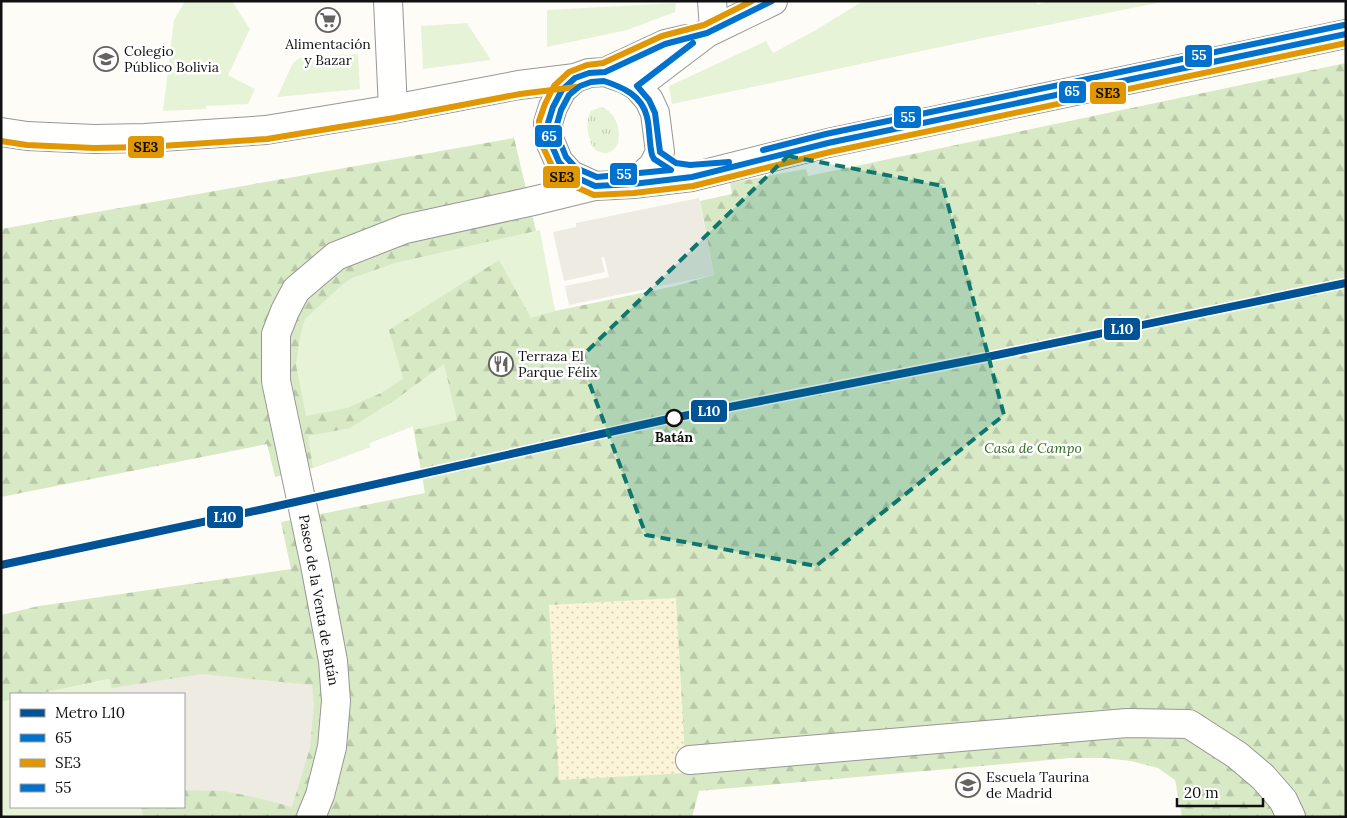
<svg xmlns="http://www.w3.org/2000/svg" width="1347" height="818" viewBox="0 0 1347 818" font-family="Lora,serif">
  <defs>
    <pattern id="grass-tufts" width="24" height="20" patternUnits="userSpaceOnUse" patternTransform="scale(1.25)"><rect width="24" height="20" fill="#e7f3d7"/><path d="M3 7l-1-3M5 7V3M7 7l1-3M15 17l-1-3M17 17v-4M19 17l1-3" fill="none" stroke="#c5cfb8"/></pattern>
    <pattern id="forest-firs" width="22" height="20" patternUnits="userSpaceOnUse" patternTransform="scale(1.25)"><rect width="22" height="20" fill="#d8eac5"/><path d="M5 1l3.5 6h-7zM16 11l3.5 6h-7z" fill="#b8c8a8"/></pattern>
    <pattern id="sand-dots" width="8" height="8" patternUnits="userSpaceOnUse" patternTransform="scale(1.25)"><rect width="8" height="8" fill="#fcf4d9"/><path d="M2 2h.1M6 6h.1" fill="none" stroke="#d7d0b9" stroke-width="1.8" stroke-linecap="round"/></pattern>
  </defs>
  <rect width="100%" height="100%" fill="#fdfcf7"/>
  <path fill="url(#grass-tufts)" d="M601 107C626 115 624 160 600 152 593 150 591 144 589 137 587 128 586 119 591 111Z"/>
  <path fill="url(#forest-firs)" d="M1346 63V817H1182L1175 780 1158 768 1131 761 1104 758H1071L699 791 692 817H143L141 807H184V694H113L109 679 38 694H11V700L1 702V615L39 606 291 569 281 522 425 493 413 426 369 443 370 447 313 468 275 477 267 444 1 497V229L514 138 555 311 675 286 714 275 700 201 732 194 730 183 806 169 808 176Z"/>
  <path fill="url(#sand-dots)" d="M676 598 686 773 559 780 549 605Z"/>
  <path fill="#e7f3d7" d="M185 1H232L250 29 228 75 255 89 248 104 206 106V109L163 111 174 20Z
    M863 1H1035L1038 5 1044 1H1167L964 42 672 104 669 86 766 41 773 53 816 30Z
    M676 3 675 12 627 30 547 47V10Z
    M467 23 491 60 423 69 421 26Z
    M358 54 360 89 277 97 293 63 301 57Z
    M540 230 555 311 531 318 499 260 389 330 403 379 379 394 347 408 306 416 296 365 300 337 305 319 342 285 352 278 395 263Z
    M444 364 457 420 418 429H414L412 426 369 443 370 447 313 468 308 436 350 428 395 400Z
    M109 679 113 694H38Z
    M11 700V807H141L143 817H1V702Z"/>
  <path fill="#edebe2" d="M699 198 714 275 569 305 565 286 609 277 604 257 601 258 605 272 564 281 553 232 576 227V223Z
    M202 674 312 685 314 704 310 748 292 807 254 797 223 791 184 790V694H113L112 688Z"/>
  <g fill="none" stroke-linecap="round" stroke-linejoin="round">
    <defs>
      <path id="minor" d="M388 1 393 109
        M712 1 714 29
        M605 72 665 44 686 39
        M637 86 707 33 773 1
        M1 132 27 136 94 139 145 138 266 130 393 109 519 85 575 78
        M633 184 653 166 660 152 655 113 649 100 637 86 625 79 605 72 589 73 575 78 562 90 553 107 548 123 549 139 559 162 571 175 595 186 615 185 633 184 692 177 828 143 1346 34
        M690 760 1127 723 1189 724 1237 755 1263 777 1283 800 1291 817
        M311 817 320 795 332 747 336 701 333 661 315 565 276 381V334L285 311 296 290 336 256 405 229 533 201 595 186"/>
    </defs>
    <use href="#minor" stroke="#979795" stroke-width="30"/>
    <use href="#minor" stroke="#fffffe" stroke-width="28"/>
    <defs>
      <path id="bus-1" d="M772 1 707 33 665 44 605 72 589 73 575 78 562 90 553 107 548 123 549 139 559 162 571 175 595 186 633 184 692 177 828 143 1346 34
        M693 43 637 86 649 100 655 113 660 152 676 163 690 165 729 162"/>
      <path id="bus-2" d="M752 1 704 25 662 36 603 63 587 65 569 72 554 86 545 104 539 121 540 141 553 168 567 183 594 195 634 193 693 186 830 152 1346 43
        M1 141 27 145 94 148 146 147 267 139 394 118 520 94 576 87"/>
      <path id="bus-3" d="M604 81C622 87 642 95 647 117 650 129 649 143 652 155L654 159 671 170 597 177 576 168 566 157 558 137 557 124 561 110 569 95 580 86 591 82Z
        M763 150 826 134 1344 25"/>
    </defs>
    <use href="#bus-1" stroke="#fff" stroke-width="10"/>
    <use href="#bus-2" stroke="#fff" stroke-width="10"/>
    <use href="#bus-3" stroke="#fff" stroke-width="10"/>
    <use href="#bus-1" stroke="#0072ce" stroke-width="6"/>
    <use href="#bus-2" stroke="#e09702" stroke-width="6"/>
    <use href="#bus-3" stroke="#0072ce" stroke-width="6"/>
    <defs>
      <path id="metro-1" d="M1 565 264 509 673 418 987 357 1346 283"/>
    </defs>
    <use href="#metro-1" stroke="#fff" stroke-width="11"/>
    <use href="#metro-1" stroke="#015396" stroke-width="8"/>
  </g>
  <path fill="#0f766e" fill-opacity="0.2" stroke="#0f766e" stroke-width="4" stroke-dasharray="10 6" stroke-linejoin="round" d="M788 156 943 186 1004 415 816 566 646 535 580 358Z"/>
  <defs>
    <symbol id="supermarket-ring" viewBox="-11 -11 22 22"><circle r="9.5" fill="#fff" stroke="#646362" stroke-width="1.5"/><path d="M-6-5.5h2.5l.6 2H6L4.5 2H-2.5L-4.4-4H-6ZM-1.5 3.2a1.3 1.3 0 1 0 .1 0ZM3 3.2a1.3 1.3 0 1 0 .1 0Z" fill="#646362"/></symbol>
    <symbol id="school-ring" viewBox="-11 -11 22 22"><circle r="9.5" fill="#fff" stroke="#646362" stroke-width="1.5"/><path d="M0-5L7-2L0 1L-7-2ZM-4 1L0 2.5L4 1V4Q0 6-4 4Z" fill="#646362"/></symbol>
    <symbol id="restaurant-ring" viewBox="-11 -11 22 22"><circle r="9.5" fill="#fff" stroke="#646362" stroke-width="1.5"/><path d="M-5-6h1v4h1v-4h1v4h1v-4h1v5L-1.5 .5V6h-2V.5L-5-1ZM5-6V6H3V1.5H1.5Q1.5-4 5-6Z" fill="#646362"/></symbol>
  </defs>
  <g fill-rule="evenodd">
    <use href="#supermarket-ring" x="314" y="6" width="28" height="28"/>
    <use href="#school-ring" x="92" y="45" width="28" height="28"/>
    <use href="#restaurant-ring" x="487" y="350" width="28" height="28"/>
    <use href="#school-ring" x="954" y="771" width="28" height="28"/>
  </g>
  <circle fill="#fff" stroke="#111" stroke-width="2.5" cx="674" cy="418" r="8"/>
  <g text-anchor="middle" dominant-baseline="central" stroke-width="5" stroke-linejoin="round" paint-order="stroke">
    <g font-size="14" fill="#111" stroke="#fff" text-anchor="start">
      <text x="328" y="44" text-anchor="middle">Alimentación<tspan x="328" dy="16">y Bazar</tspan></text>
      <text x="124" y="51">Colegio<tspan x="124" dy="16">Público Bolivia</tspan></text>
      <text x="518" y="356">Terraza El<tspan x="518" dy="16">Parque Félix</tspan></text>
      <text x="986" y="777">Escuela Taurina<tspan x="986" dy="16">de Madrid</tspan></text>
    </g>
    <g font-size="14" font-weight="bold" fill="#111" stroke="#fff">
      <text x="674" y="437">Batán</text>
    </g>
    <g font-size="14" font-style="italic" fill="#2f6b1f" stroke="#fff">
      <text x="1033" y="448">Casa de Campo</text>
    </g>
    <g font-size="14" fill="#111" stroke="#fff">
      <text transform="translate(319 600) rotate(80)">Paseo de la Venta de Batán</text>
    </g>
  </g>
  <g stroke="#fff" stroke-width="2">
    <rect x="1184" y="44" width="29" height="24" rx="5" fill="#0072ce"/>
    <rect x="1058" y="80" width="29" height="24" rx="5" fill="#0072ce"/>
    <rect x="1089" y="81" width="38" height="24" rx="5" fill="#e09702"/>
    <rect x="893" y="105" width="29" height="24" rx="5" fill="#0072ce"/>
    <rect x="534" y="124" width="29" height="24" rx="5" fill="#0072ce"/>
    <rect x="127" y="135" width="38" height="24" rx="5" fill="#e09702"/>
    <rect x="609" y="162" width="29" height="24" rx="5" fill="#0072ce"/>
    <rect x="542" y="165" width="39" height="24" rx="5" fill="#e09702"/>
    <rect x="1103" y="317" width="38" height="24" rx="5" fill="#015396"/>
    <rect x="690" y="399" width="38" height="24" rx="5" fill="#015396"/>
    <rect x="206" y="505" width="38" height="24" rx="5" fill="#015396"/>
  </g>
  <g font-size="14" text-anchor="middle" font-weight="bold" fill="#fff">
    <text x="1199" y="60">55</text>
    <text x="1072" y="96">65</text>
    <text x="908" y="122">55</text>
    <text x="549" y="141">65</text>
    <text x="624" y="179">55</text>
    <text x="1122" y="334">L10</text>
    <text x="709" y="416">L10</text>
    <text x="225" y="522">L10</text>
  </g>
  <g font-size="14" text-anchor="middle" font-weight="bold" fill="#111">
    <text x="1108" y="98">SE3</text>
    <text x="146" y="152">SE3</text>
    <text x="562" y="182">SE3</text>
  </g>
  <rect width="1347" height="818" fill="none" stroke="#111111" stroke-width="5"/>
  <rect x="10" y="693" width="175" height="115" fill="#ffffff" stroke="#a0a0a0"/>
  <rect x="20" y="709" width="25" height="8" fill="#015396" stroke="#a0a0a0"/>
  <text x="55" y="718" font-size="15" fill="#111111">Metro L10</text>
  <rect x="20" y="734" width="25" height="8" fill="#0072ce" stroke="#a0a0a0"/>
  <text x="55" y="743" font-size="15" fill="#111111">65</text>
  <rect x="20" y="759" width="25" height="8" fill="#e09702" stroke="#a0a0a0"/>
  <text x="55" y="768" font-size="15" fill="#111111">SE3</text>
  <rect x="20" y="784" width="25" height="8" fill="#0072ce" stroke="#a0a0a0"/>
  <text x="55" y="793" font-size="15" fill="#111111">55</text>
  <path d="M1177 798v8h86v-8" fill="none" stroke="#111111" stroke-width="2.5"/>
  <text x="1184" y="798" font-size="15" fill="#111111" stroke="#ffffff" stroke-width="4" paint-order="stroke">20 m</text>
</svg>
